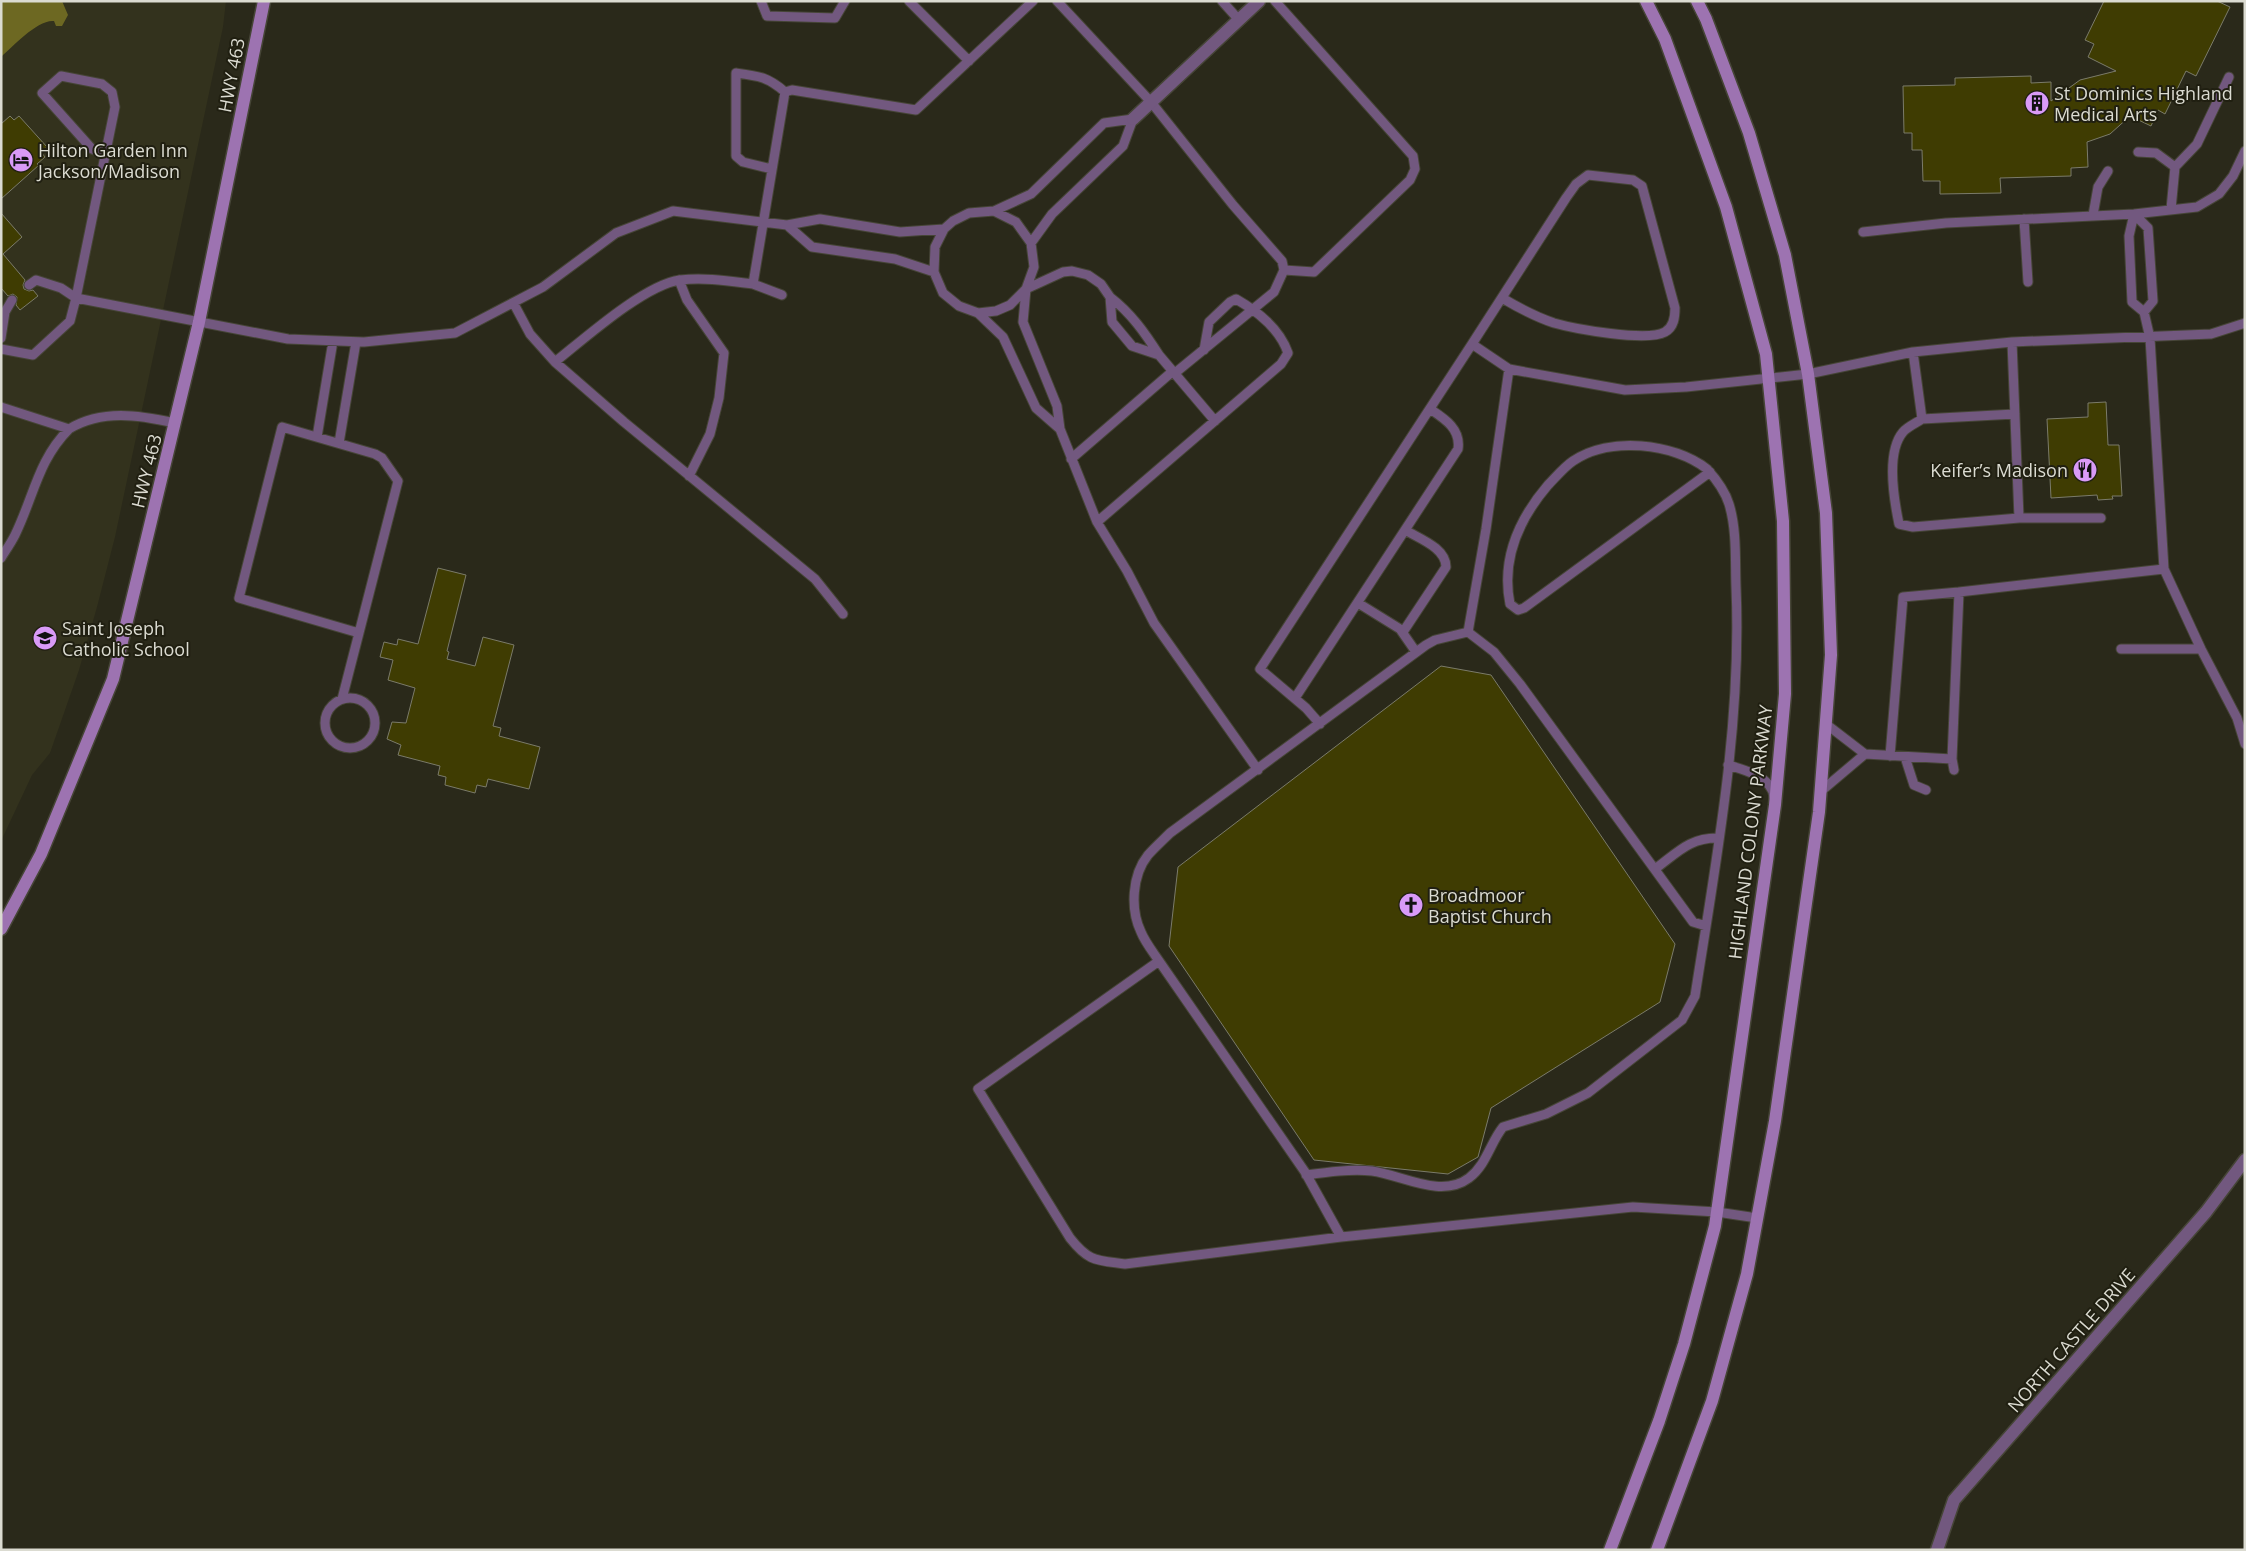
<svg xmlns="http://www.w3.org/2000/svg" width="2246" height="1551" viewBox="0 0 2246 1551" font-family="'Open Sans',sans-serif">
  <rect width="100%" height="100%" fill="#2a291a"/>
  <path fill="#33321d" d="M1 1H226L223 27 115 537 97 607 79 670 50 753 32 775 1 841Z"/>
  <path fill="#6d6822" d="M1 1H62L68 15 62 26H56L54 21C38 19 12 47 1 57Z"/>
  <path fill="#3f3c02" stroke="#7b7b6a" d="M2104 1H2217L2230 7 2196 76 2186 71 2165 114 2158 110 2151 126 2130 116 2110 134 2087 142 2088 167 2071 168V176L2000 178 2001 193 1940 194V181H1923L1922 150H1912V133H1904L1903 86 1955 85V78L2031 76V83L2051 82V101L2080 80 2116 71 2088 57 2094 44 2085 40Z
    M10 116 14 120 19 116 47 147 41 152 45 157 37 164 39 165 1 199V124Z
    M1 213 22 237 3 254 25 280 23 285 24 289 29 291 33 290 38 296 20 310 16 305 17 297 13 294 8 296 1 288Z
    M2106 402 2108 445H2119L2122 496H2112L2113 499 2098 500 2097 495 2051 498 2047 419 2088 417V403Z
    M438 568 466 575 447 651 449 652 447 659 475 666 483 637 514 645 493 726 501 728 499 736 540 747 529 789 488 779 486 787 477 785 475 793 445 785 446 777 438 775 440 766 398 755 401 745 387 739 392 722 406 723 415 688 388 680 393 660 380 657 384 642 397 645 398 639 418 644Z
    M1441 666 1491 675 1675 944 1660 1002 1491 1108 1478 1157 1448 1174 1314 1160 1169 946 1178 867Z"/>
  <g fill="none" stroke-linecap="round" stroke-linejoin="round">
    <defs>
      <path id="lane" d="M761 1 767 16 835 18 845 1
        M909 1 969 61
        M1057 1 1151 102 1233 205 1282 261 1284 270 1274 292 1175 373
        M1222 1 1239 20
        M1275 1 1413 156 1415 169 1410 180 1314 272 1284 270
        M2138 152 2156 153 2175 167 2197 144 2229 77
        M106 154 92 149 42 93 61 76 102 84 112 92 115 107 76 298 288 339 364 342 455 333 543 287 616 233 673 211 787 225 820 219 900 232 944 229
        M772 169 743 162 736 156V73C759 76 768 77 785 92
        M2171 209 2175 167
        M994 211 1031 194 1104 123 1133 119 1123 146 1052 214 1031 243
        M2134 214 2148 228 2153 301 2144 312 2132 302 2129 236Z
        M2093 215 2098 187 2108 171
        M2024 219 2028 282
        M787 225 812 247 895 259 934 272
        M1863 232 1946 223 2134 214 2197 207 2219 194 2233 176 2245 151
        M679 280 687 300 724 353 719 398 710 434 689 476
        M782 295 753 284 785 92 792 90 916 110 1033 1
        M1110 297C1131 313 1145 333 1159 355
        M1502 298C1519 308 1536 317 1554 323 1575 329 1647 342 1665 332 1674 327 1675 317 1675 308L1642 186 1633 180 1588 175 1576 184 1566 198 1472 344 1509 369 1625 390 1686 387 1808 374 1913 352 2012 342 2211 334 2245 323
        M514 304 530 334 555 362 624 422 815 579 843 614
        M978 313 1003 337 1036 408 1060 429
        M1 338 5 312 12 300
        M1 349 33 355 70 321 76 298 61 288 36 280 29 285
        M1913 352 1922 419C1916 423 1907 427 1903 432 1886 452 1894 500 1899 524L1913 527 2019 518 2012 342
        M555 362C584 339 644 285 680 280 704 277 729 281 753 284
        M1 407 69 429C102 409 139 415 175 423
        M1922 419 2015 414
        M1215 421 1159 355 1132 346 1112 322 1110 297 1101 284 1088 275 1072 271 1063 272 1026 289 1010 305 996 311 978 313 959 306 943 293 934 272 935 247 944 229 953 221 969 213 994 211 1016 222 1031 243 1034 267 1026 289 1023 322 1057 406 1060 429 1097 522 1127 571 1154 623 1258 770
        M282 427 375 454 382 458 398 481 359 633 239 598Z
        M317 437 333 341
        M339 443 356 342
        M1071 459 1173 371
        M2019 518H2101
        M1097 522 1281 364 1288 353C1280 329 1257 311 1236 299L1230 302 1209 322 1204 350
        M1 558C6 550 11 543 15 535 34 496 38 460 69 429
        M2164 569 2201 649 2237 718 2245 744
        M1358 603 1400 629 1416 652
        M1403 632 1446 567C1446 548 1420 539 1405 530
        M1468 632 1486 529 1509 369
        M2121 649H2201
        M1295 698 1458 449C1461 429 1445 419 1430 409
        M325 723a25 25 0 1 1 50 0a25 25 0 1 1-50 0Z
        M342 699 359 633
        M1320 724 1306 708 1260 669 1472 344
        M1826 724 1865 754 1952 759 1959 592 2164 569 2150 338 2144 312
        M1890 756 1903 597 1959 592
        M1905 757 1914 785 1926 790
        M1952 759 1954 770
        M1728 765C1745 770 1772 777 1774 797
        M1820 792 1865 754
        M1655 869C1677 853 1690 837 1719 838
        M1706 926 1693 922 1520 684 1494 652 1468 632 1435 640 1426 645 1170 833C1163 840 1155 847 1148 855 1132 875 1130 909 1141 932 1145 942 1153 952 1159 961L978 1089 1070 1238C1089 1262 1096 1260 1125 1264L1341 1237 1633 1207 1717 1212 1757 1218
        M1159 961 1305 1172 1341 1237
        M1306 1175C1328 1172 1350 1169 1372 1171 1402 1175 1441 1199 1469 1178 1487 1164 1490 1143 1503 1127L1546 1114 1588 1093 1682 1020 1695 996C1716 861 1742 724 1736 587 1735 560 1737 530 1729 504 1725 491 1716 479 1707 469 1674 443 1609 436 1573 461 1564 467 1556 477 1548 485 1519 519 1501 559 1510 604L1518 610 1524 608 1710 472"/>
      <path id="street" d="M1133 119 1259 1
        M1937 1550 1954 1500 2206 1212 2245 1160"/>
      <path id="secondary" d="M1 929 41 854 113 679 199 322 264 1
        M1610 1550 1659 1421 1684 1344 1715 1226 1775 805 1785 694 1783 521 1766 354 1726 207 1665 39 1646 1
        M1657 1550 1712 1401 1747 1274 1775 1121 1819 812 1831 655 1826 513 1808 374 1785 255 1749 133 1706 19 1697 1"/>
    </defs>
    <use href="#lane" stroke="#464537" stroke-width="11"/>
    <use href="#street" stroke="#464537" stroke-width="15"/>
    <use href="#secondary" stroke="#464537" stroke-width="15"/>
    <use href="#lane" stroke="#72587f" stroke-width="9"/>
    <use href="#street" stroke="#72587f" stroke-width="12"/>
    <use href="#secondary" stroke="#9d73b1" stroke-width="12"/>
  </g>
  <defs>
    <symbol id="building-disc" viewBox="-11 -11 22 22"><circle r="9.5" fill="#d99af7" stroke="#201f11"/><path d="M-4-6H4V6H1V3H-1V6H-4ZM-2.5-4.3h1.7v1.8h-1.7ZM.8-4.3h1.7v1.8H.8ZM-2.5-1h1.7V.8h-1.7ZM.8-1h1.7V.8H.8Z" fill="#111"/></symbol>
    <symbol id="hotel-disc" viewBox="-11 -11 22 22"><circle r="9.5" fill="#d99af7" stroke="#201f11"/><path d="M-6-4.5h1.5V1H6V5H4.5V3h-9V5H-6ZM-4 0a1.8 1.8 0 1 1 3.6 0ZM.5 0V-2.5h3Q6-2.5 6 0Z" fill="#111"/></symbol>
    <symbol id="restaurant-disc" viewBox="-11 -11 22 22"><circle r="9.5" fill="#d99af7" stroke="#201f11"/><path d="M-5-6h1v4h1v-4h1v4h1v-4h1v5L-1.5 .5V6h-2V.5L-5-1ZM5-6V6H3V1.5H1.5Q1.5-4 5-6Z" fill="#111"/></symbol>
    <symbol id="school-disc" viewBox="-11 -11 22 22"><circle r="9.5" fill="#d99af7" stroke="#201f11"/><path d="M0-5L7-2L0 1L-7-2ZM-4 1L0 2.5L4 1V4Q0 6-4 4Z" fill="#111"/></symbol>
    <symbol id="church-disc" viewBox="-11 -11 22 22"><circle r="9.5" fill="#d99af7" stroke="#201f11"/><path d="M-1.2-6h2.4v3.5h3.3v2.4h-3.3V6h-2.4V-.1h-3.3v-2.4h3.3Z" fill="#111"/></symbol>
  </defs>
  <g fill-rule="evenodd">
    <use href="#building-disc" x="2023" y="89" width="28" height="28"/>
    <use href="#hotel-disc" x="7" y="146" width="28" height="28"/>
    <use href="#restaurant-disc" x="2071" y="456" width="28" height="28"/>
    <use href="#school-disc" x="31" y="624" width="28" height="28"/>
    <use href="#church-disc" x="1397" y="891" width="28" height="28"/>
  </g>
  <g text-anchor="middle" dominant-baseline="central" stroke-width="4" stroke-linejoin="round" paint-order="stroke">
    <g font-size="18" fill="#dbdbd1" stroke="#201f11">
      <text transform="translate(231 75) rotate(-79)">HWY 463</text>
      <text transform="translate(146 471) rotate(-76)">HWY 463</text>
      <text transform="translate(1750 832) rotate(-83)">HIGHLAND COLONY PARKWAY</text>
      <text transform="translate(2071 1340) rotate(-49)">NORTH CASTLE DRIVE</text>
    </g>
    <g font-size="18" fill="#dbdbd1" stroke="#201f11" text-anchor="start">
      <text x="2054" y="93">St Dominics Highland<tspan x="2054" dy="21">Medical Arts</tspan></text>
      <text x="38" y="150">Hilton Garden Inn<tspan x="38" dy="21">Jackson/Madison</tspan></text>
      <text x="2068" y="470" text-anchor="end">Keifer’s Madison</text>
      <text x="62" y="628">Saint Joseph<tspan x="62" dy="21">Catholic School</tspan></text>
      <text x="1428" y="895">Broadmoor<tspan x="1428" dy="21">Baptist Church</tspan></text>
    </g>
  </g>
  <rect width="2246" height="1551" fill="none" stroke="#dbdbd1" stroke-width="5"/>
</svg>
